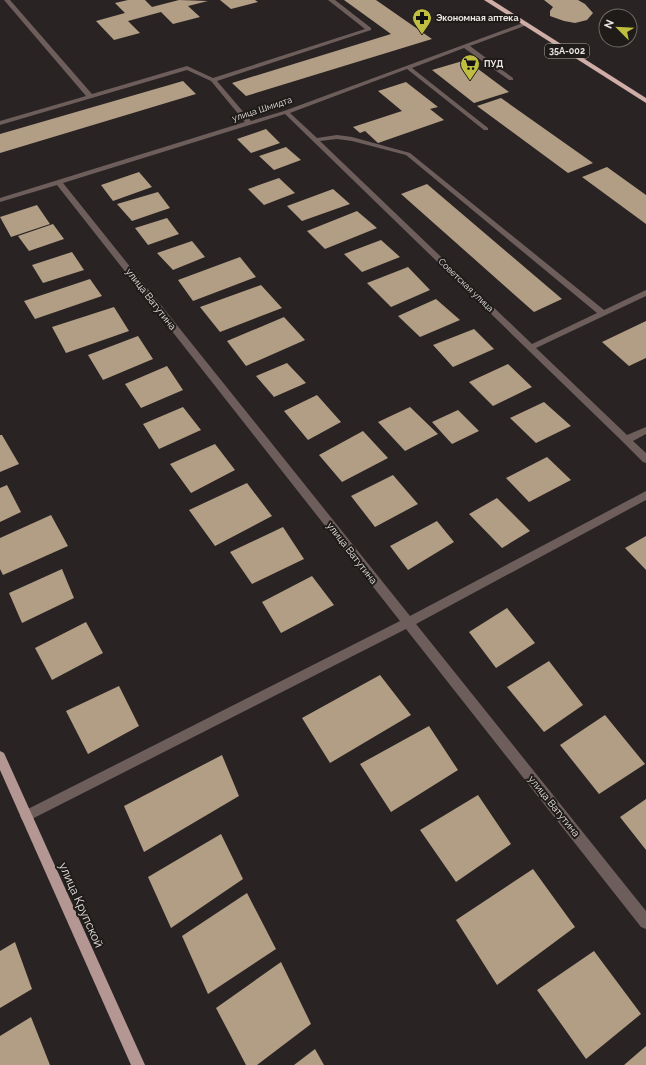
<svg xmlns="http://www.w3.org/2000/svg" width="646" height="1065" viewBox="0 0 646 1065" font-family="Raleway,sans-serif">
  <rect width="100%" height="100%" fill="#292423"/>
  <path fill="#b29d85" d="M128 0H145L152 7 179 0 208 1 188 6 200 17 173 24 161 12 128 21 140 33 114 40 96 21 125 13 115 3Z
    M220 0H255L258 2 231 9Z
    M344 0H376L432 39 246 96 232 83 391 34Z
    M544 0H578L585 4 593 13 587 20 575 23 564 21 550 16V11L553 7Z
    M466 60 509 92 474 103 432 70Z
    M183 81 196 94 0 153V134Z
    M406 82 438 107 430 109 444 120 378 143 365 131 360 133 353 127 402 111 378 91Z
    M501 98 593 163 568 173 477 106Z
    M266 129 280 143 251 153 237 139Z
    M286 147 301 160 274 170 259 156Z
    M607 167 646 195V224L582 177Z
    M139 172 152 187 113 201 101 185Z
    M279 178 295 193 264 205 248 189Z
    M427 184 562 299 534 312 401 194Z
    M333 189 350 204 302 221 287 206Z
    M158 192 170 208 132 221 117 204Z
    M37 205 50 224 11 237 0 217Z
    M357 211 377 228 325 249 307 231Z
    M167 218 179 234 148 245 135 228Z
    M53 224 64 239 29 251 18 236Z
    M381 240 400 257 362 272 344 254Z
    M192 241 205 257 173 270 157 253Z
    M72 252 84 270 43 283 32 265Z
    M240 257 256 277 193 301 178 280Z
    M408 267 430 290 391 307 367 283Z
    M90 279 102 296 35 319 24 301Z
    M261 285 282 308 220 332 200 307Z
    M436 299 460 320 420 337 398 316Z
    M114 307 129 331 66 353 52 327Z
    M284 317 305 340 246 366 227 341Z
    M646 321V358L629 366 602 342Z
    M474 329 494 349 453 367 433 345Z
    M138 336 153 359 103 380 88 355Z
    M287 363 306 383 274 397 256 376Z
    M508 364 532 387 493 406 469 382Z
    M167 366 183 390 141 408 125 384Z
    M317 395 341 422 308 440 284 411Z
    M544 402 571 426 536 443 510 418Z
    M183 407 201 430 159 449 143 424Z
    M410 407 438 434 405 451 378 422Z
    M458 410 479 431 452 444 432 422Z
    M363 431 388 458 342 482 319 455Z
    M0 435H2L19 464 0 472Z
    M215 444 235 470 191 493 170 464Z
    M547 457 571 480 529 502 506 478Z
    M393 475 418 504 375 527 351 496Z
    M247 483 272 516 215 546 189 510Z
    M7 485 21 512 0 522V488Z
    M497 498 530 531 502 548 469 514Z
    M51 515 68 546 3 575 0 569V538Z
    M437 521 454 542 408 570 390 546Z
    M283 527 304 559 252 584 230 552Z
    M646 536V570L625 548Z
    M62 569 74 598 22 623 9 593Z
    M312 576 334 605 281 633 262 602Z
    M507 608 535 643 496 668 469 632Z
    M86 622 103 653 52 680 35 648Z
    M549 661 583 705 544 732 507 687Z
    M380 675 411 715 330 763 302 718Z
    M119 686 139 726 88 754 66 711Z
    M605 715 645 764 599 794 560 745Z
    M429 726 458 770 391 812 360 764Z
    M222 755 239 796 144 852 124 806Z
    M478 795 511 844 456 882 420 830Z
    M646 799V850L620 817Z
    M221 834 243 879 171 928 148 877Z
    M533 869 575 927 497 985 456 920Z
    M247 893 276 949 208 994 182 936Z
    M15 942 32 989 0 1008V951Z
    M594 951 641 1014 586 1059 537 990Z
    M281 962 311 1024 257 1065H246L216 1008Z
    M31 1017 50 1065H0V1036Z
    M646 1046V1065H624Z
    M315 1049 324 1065H294Z"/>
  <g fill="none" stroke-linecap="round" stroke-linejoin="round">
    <path fill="#6d5e5c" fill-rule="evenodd" d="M4 0H10L92 94 187 66 213 78 365 29 328 0H335L371 28V30L217 81 251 121 284 111 523 23H527V25L470 46 513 78V80H509L464 48 412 68 488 128V130H484L407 69 290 113 317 138 337 135 352 137 410 153 604 310 646 290V296L536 348 627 435 646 427V434L633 441 646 453V463L643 462 623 442 285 114 63 183 410 616 646 491V500L416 624 646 911V929L641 927 406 629 30 820 26 822 22 820 20 816 22 812 400 621 57 185 0 202V198L245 122 211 81 187 70 0 125V121L86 96ZM337 139 352 141 406 155 597 313 532 344 320 141Z"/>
    <path fill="#b49792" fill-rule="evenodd" d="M0 751 4 753 145 1065H131L0 770Z"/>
    <path fill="#d0ada7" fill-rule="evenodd" d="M484 0H492L646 98V103Z"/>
  </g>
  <defs>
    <symbol id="pharmacy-pin" viewBox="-11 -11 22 30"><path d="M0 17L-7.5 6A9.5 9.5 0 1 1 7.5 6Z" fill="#bfbe41" stroke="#1f1b19"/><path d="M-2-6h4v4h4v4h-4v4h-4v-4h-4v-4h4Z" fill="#111"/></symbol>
    <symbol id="supermarket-pin" viewBox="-11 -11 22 30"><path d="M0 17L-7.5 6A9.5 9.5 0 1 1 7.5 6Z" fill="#bfbe41" stroke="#1f1b19"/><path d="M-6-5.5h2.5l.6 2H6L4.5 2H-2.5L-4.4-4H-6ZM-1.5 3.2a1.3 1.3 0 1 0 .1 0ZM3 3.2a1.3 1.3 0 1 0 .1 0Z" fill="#111"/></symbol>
  </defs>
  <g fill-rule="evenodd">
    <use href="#pharmacy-pin" x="411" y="7" width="22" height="30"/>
    <use href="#supermarket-pin" x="459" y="53" width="22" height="30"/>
  </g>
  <g text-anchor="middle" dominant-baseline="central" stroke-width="4" stroke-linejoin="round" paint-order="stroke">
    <g font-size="9" font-weight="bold" fill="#e7e4e3" stroke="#1f1b19" text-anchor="start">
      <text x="436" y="18">Экономная аптека</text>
      <text x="484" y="64">ПУД</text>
    </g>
    <rect fill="#1f1b19" stroke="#aba8a6" stroke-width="1" x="545" y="44" width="44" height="14" rx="3"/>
    <g font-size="9" font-weight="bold" fill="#e7e4e3">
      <text x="567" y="51">35А-002</text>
    </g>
    <g font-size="9" fill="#e7e4e3" stroke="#1f1b19">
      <text transform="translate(262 109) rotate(-18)">улица Шмидта</text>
      <text transform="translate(466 285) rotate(44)">Советская улица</text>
    </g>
    <g font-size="10" fill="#e7e4e3" stroke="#1f1b19">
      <text transform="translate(151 299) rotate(52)">улица Ватутина</text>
      <text transform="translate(352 553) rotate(52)">улица Ватутина</text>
      <text transform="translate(554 806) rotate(51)">улица Ватутина</text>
    </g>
    <g font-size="12" fill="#e7e4e3" stroke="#1f1b19">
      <text transform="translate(81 905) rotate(66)">улица Крупской</text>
    </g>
  </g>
  <g transform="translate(618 28) rotate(294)"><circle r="19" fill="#1f1b19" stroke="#6f6b6a"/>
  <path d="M0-3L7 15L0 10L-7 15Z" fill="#bfbe41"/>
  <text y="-6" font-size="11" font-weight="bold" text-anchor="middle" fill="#e7e4e3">N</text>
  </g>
</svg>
